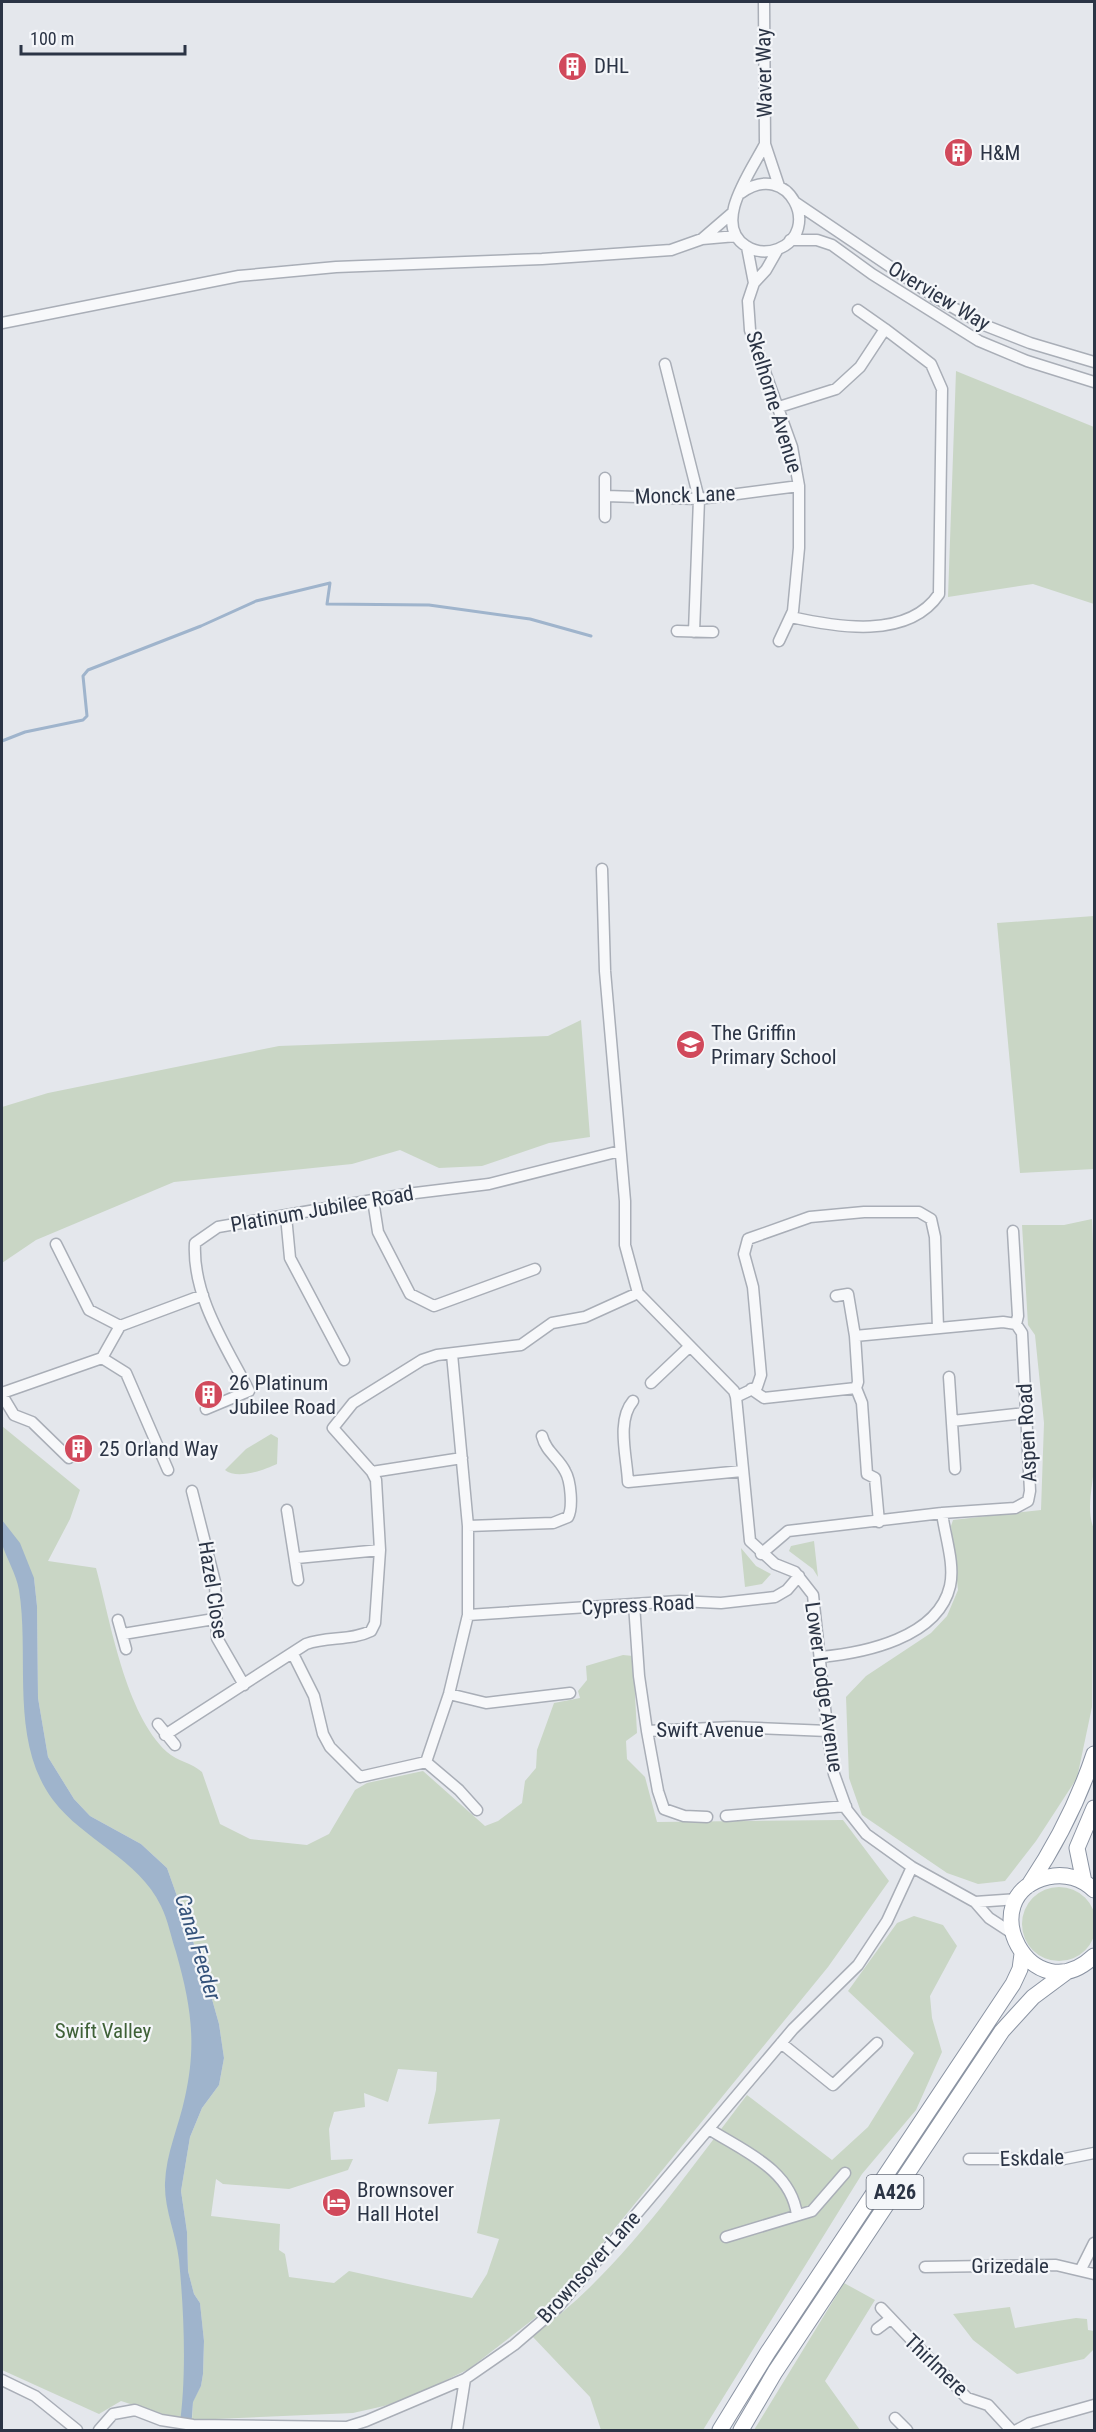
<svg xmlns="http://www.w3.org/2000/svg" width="1096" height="2432" viewBox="0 0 1096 2432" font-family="'Roboto Condensed',sans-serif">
  <rect width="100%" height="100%" fill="#e4e7ec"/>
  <path fill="#c9d6c5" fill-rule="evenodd" d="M956 371 1094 427V604L1033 584 948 597Z
    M1094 916V1169L1020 1173 997 923Z
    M581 1020 590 1137 549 1143 482 1166 439 1168 400 1150 352 1164 174 1182 36 1240 2 1263V1107L48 1093 279 1046 548 1036Z
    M1092 1219C1096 1300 1094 1381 1094 1462 1094 1484 1085 1508 1094 1529L1092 1707 1077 1778 1036 1841 1005 1881 978 1884 947 1873 862 1815 849 1778 846 1697 866 1676 931 1633 947 1616 958 1590 951 1526 953 1520 1041 1510 1044 1423 1035 1335 1028 1325 1022 1225H1064Z
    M2 1426 80 1490 70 1519 48 1561 96 1568C111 1623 125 1713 167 1752 177 1761 192 1763 202 1772L220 1824 250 1839 307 1845 329 1834 355 1790 367 1783 423 1771 485 1826 498 1821 522 1803 525 1781 536 1768 537 1750 554 1703 580 1698 578 1691 587 1680 586 1666 623 1655 633 1656 637 1733 626 1741 627 1759 645 1777 657 1822 843 1820 889 1881 828 1967 553 2304 469 2369 409 2398 384 2406 353 2413 192 2420 193 2401 201 2386 203 2374 204 2341 200 2303 194 2294 188 2271 187 2232 181 2191 190 2137 202 2108 219 2085 224 2058 219 2024 206 1978 167 1868 141 1844 90 1816 74 1799 48 1757 38 1698 37 1606 34 1578 33 1711 52 1782 154 1874 205 2029 176 2169 193 2371 183 2419 161 2414 121 2401 99 2414 2 2370ZM398 2069 437 2072 436 2090 428 2124 500 2119 477 2233 499 2239 487 2274 472 2298 349 2271 334 2283 289 2277 285 2254 279 2250 280 2224 211 2216 216 2179 223 2184 289 2189 348 2170 353 2159 331 2160 329 2129 334 2112 365 2107 364 2093 388 2102Z
    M271 1434 278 1438 277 1464C264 1470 237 1480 225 1470L246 1449Z
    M814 1541 818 1577 813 1569 789 1551 791 1546Z
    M741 1548 756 1566 771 1574 762 1584 745 1587Z
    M1022 1924a37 37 0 1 1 74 0a37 37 0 1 1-74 0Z
    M914 1916 943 1925 957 1946 930 1996 932 2018 942 2052 916 2110 862 2174 703 2430H601L590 2397 532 2336C618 2275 683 2178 747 2095L832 2160 868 2127 914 2053 848 1991 897 1923Z
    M844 2283 875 2300 825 2381 860 2430H754Z
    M1010 2307 1015 2328 1076 2318 1087 2319 1088 2330 1094 2331V2349L1084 2359 1017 2374 973 2340 953 2314Z"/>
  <path fill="#9fb4cc" d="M2 1520 20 1543 34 1578 37 1606 38 1698 48 1757 74 1799 90 1816 141 1844 167 1868 206 1978 219 2024 224 2058 219 2085 202 2108 190 2137 181 2191 187 2232 188 2271 194 2294 200 2303 204 2341 203 2374 201 2386 193 2402 191 2430H179C187 2378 184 2312 179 2260 176 2234 164 2209 165 2183 166 2153 179 2126 185 2097 197 2043 191 2005 176 1952 171 1937 168 1920 161 1906 138 1858 84 1841 53 1800 9 1741 30 1658 19 1590 16 1573 7 1560 2 1544 0 1537 2 1527 2 1520Z"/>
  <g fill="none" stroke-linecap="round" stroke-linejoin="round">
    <path stroke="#9fb4cc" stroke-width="3" d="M2 741 25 732 83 720 87 716 83 676 88 670 201 626 256 601 330 583 327 604 429 605 530 619 591 636"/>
    <defs>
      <path id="minor" d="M764 2 765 144 779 186
        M741 193C789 158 823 232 778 249 767 253 755 252 746 246 711 224 752 170 765 144
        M796 203 938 299 984 325 1030 343 1094 362
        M702 239 731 214
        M790 240H817L832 245 872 274 979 341 1027 361 1094 382
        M747 247 754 283
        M778 249 766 270 754 283 748 301 750 330 792 447 799 486V548L793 611 779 641
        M858 310 885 329
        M2 323 239 276 336 267 542 259 671 250 702 239 736 236
        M665 364 699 499 694 632
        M779 407 836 389 860 367 885 329 931 364 942 389 939 594C908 640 836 627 791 617
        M605 478V517
        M606 496 699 499 799 486
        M677 631 713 632
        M602 869 605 971 625 1201V1245L638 1293 734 1391 736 1397 750 1541 775 1564 795 1572 813 1595 828 1736 834 1774 847 1810 866 1834 912 1867 975 1902 989 1918 1012 1933
        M373 1200 378 1232 410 1294 434 1306 535 1269
        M286 1216 290 1258 344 1360
        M1013 1231 1018 1316 1016 1324
        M56 1244 89 1310 120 1326
        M836 1296 848 1294 855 1336
        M452 1354 468 1526V1615L449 1694 426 1762 459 1790 477 1810
        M102 1358 126 1373 168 1470
        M949 1377 955 1469
        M651 1383 689 1347
        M856 1388 862 1403 867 1474 875 1478 879 1522
        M751 1389 764 1398 856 1388
        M2 1393 102 1358 120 1326 203 1295
        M2 1395 14 1415 32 1422 69 1458
        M736 1397 757 1387 761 1375 753 1287 744 1254 748 1239 810 1217 864 1212H919L931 1219 935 1237 938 1328
        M633 1401C616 1421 627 1457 628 1482L742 1471
        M206 1409 249 1391C226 1346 192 1296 195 1243L218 1227 407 1194 489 1184 620 1151
        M952 1421 1025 1413
        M462 1458 372 1472 333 1428 353 1403 422 1360 437 1355 521 1345 552 1323 585 1317 638 1293
        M192 1491 215 1582 217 1638 244 1685
        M287 1510 298 1580
        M468 1526 553 1523 568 1517C573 1508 571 1481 565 1471 558 1457 546 1452 542 1436
        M761 1554 788 1531 942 1513 1015 1508 1028 1501 1030 1491 1022 1333 1016 1324 1003 1322 855 1336 858 1382 856 1388
        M297 1558 380 1550
        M634 1604 639 1676 647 1731 733 1727 828 1731
        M468 1615 679 1601 721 1603 775 1597 787 1590 799 1576
        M118 1620 126 1649
        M123 1634 214 1619
        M293 1654 314 1696 323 1734 330 1747 360 1777 426 1762
        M820 1657C864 1653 938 1638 950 1586 955 1564 945 1536 942 1513
        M449 1694 486 1703 570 1693
        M158 1724 175 1745
        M647 1731 658 1791 664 1809 684 1816 707 1817
        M165 1735 306 1644C327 1636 351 1641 371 1631L375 1623 380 1550 376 1480 372 1472
        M726 1816 846 1806
        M975 1902 1018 1899
        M781 2043 833 2085 877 2043
        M709 2129C743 2151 791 2169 797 2215
        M969 2159H1064L1094 2153
        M726 2237 812 2211 845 2173
        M925 2267 1056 2265 1094 2274
        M1081 2269 1094 2243
        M881 2308 967 2398 988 2405 1011 2430
        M877 2329 889 2320
        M2 2380 35 2396 77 2430
        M895 2418 907 2430
        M99 2430 113 2414 135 2410 161 2420 193 2425 347 2427 366 2421 465 2379 514 2345 557 2308 793 2029 858 1965 887 1921 912 1867
        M457 2430 465 2379
        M1017 2430 1030 2423 1094 2405"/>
      <path id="highway" d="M1084 1882 1077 1848 1094 1808
        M1029 1885C1057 1843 1078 1802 1094 1754
        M1094 1890C1082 1878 1065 1873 1048 1877 969 1896 1032 2015 1094 1956
        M720 2430 768 2352 1013 1984 1020 1969 1022 1954
        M741 2430 775 2372 1002 2031 1033 1997 1068 1971"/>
    </defs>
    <use href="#minor" stroke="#a9aeb7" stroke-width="13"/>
    <use href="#highway" stroke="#8b94a3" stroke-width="17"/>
    <use href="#minor" stroke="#f7f8fa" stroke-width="10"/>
    <use href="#highway" stroke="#fff" stroke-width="15"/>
  </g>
  <defs>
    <symbol id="building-disc" viewBox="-11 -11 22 22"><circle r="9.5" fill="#d1495b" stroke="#f4f6f9"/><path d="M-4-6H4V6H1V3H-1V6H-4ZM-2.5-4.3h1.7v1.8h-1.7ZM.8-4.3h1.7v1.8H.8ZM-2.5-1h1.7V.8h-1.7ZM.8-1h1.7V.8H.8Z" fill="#fff"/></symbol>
    <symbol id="school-disc" viewBox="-11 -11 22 22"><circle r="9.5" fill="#d1495b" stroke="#f4f6f9"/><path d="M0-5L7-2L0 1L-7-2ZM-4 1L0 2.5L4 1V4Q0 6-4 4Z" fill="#fff"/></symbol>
    <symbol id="hotel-disc" viewBox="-11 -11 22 22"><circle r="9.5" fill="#d1495b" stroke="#f4f6f9"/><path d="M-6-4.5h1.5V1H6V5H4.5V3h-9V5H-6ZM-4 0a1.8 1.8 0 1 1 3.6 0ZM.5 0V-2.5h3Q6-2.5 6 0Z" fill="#fff"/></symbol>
  </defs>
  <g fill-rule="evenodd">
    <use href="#building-disc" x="556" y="50" width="33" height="33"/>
    <use href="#building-disc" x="942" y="136" width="33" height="33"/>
    <use href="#school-disc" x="674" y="1028" width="33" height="33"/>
    <use href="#building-disc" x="192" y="1378" width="33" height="33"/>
    <use href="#building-disc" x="62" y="1432" width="33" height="33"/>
    <use href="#hotel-disc" x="320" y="2186" width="33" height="33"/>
  </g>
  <g text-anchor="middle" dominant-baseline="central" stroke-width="4.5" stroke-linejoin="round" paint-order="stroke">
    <rect fill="#f4f6f9" stroke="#676e7b" stroke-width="1.5" x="866.5" y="2175" width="57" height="34" rx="4.5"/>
    <g font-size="20" font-weight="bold" fill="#2b3445">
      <text x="895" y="2192">A426</text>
    </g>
    <g font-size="21" fill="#2b3445" stroke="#f4f6f9" text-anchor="start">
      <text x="594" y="66">DHL</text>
      <text x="980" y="153">H&amp;M</text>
      <text x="711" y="1033">The Griffin<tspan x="711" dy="24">Primary School</tspan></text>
      <text x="229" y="1383">26 Platinum<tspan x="229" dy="24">Jubilee Road</tspan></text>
      <text x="99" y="1449">25 Orland Way</text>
      <text x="357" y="2190">Brownsover<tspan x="357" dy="24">Hall Hotel</tspan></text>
    </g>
    <g font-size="21" fill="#2b3445" stroke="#f4f6f9">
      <text transform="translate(764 73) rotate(-91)">Waver Way</text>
      <text transform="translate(939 296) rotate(31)">Overview Way</text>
      <text transform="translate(774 402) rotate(73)">Skelhorne Avenue</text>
      <text transform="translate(685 495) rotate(-2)">Monck Lane</text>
      <text transform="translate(322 1209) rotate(-10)">Platinum Jubilee Road</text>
      <text transform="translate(1027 1433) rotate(-93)">Aspen Road</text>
      <text transform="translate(213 1590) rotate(81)">Hazel Close</text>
      <text transform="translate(638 1605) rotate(-3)">Cypress Road</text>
      <text transform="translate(824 1687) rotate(82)">Lower Lodge Avenue</text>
      <text x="710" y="1730">Swift Avenue</text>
      <text transform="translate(1032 2158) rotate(-2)">Eskdale</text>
      <text x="1010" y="2266">Grizedale</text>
      <text transform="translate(589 2267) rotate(-48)">Brownsover Lane</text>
      <text transform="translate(936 2365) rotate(44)">Thirlmere</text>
    </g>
    <g font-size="21" fill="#3f6138" stroke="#f4f6f9">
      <text x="103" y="2031">Swift Valley</text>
    </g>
    <g font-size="22" font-style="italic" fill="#34527a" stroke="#f4f6f9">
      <text transform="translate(198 1947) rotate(73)">Canal Feeder</text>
    </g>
  </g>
  <rect width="1096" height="2432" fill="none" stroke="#2b3445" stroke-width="6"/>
  <path d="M21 45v9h164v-9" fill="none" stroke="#2b3445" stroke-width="3"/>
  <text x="30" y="45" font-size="18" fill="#2b3445" stroke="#f4f6f9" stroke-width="4.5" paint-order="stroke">100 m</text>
</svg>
